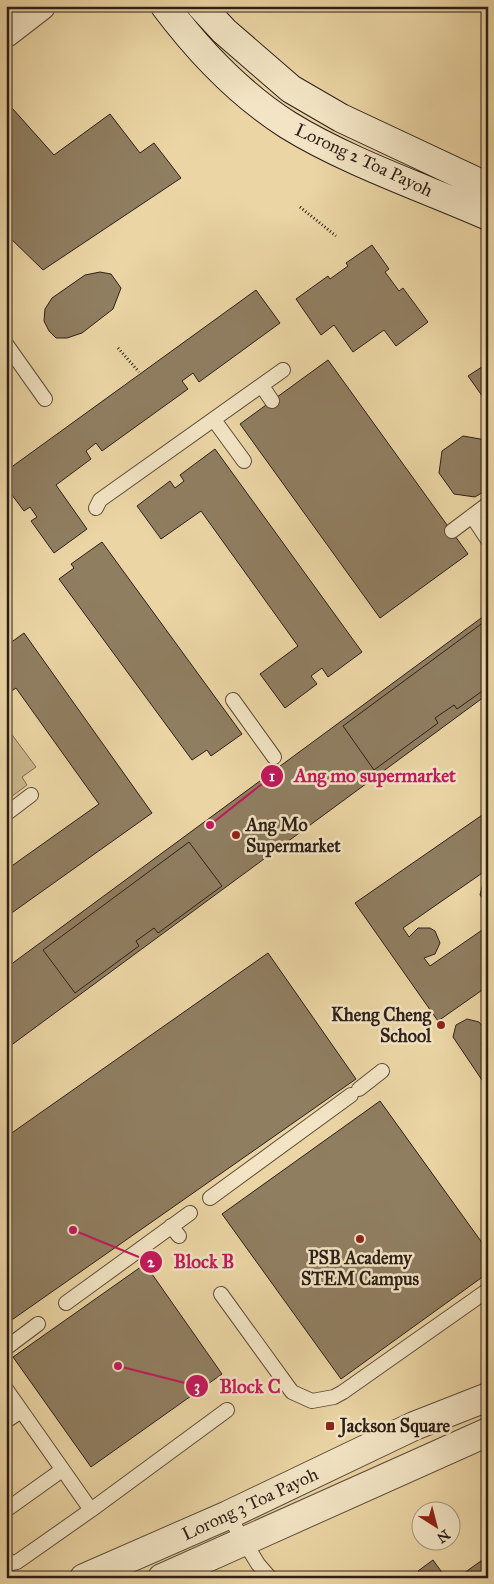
<svg xmlns="http://www.w3.org/2000/svg" width="494" height="1584" viewBox="0 0 494 1584" font-family="'IM FELL Great Primer',serif">
  <rect width="100%" height="100%" fill="#ebd5a4"/>
  <filter id="stains"><feTurbulence type="fractalNoise" baseFrequency=".004" numOctaves="4"/><feColorMatrix values="0 0 0 0 .2 0 0 0 0 .09 0 0 0 0 .02 0 0 0 .5 -.17"/></filter>
  <radialGradient id="worn" r=".72"><stop offset=".6" stop-color="#630" stop-opacity="0"/><stop offset="1" stop-color="#630" stop-opacity=".3"/></radialGradient>
  <path fill="#cbb68c" stroke="#7c6a52" d="M7 728 36 767 22 777 27 785 7 800Z"/>
  <path fill="#907e61" stroke="#2e1f18" d="M12 108 54 155 110 114 140 153 154 143 181 178 43 270 6 234V115Z
    M372 245 389 269 385 272 399 291 403 288 428 322 396 346 384 330 353 352 334 325 321 335 296 299 328 276 330 279 348 266 346 263Z
    M100 272 111 274 121 288 113 309 82 333 67 338H56L49 331 44 321 45 309 52 298 85 275Z
    M256 290 280 323 199 382 193 373 182 381 188 389 102 451 96 443 86 451 91 459 56 485 87 529 54 553 31 521 37 517 30 507 24 511 6 487V471Z
    M328 360 468 554 380 618 240 424Z
    M488 363V404L468 376Z
    M463 436 486 440 488 443V489L475 497 454 494 439 473 442 451Z
    M215 449 362 652 328 677 322 668 311 676 317 684 285 708 260 674 298 646 201 511 161 539 137 506 170 481 175 488 184 481 180 475Z
    M102 542 242 734 211 756 207 750 192 760 59 579 74 568 71 564Z
    M488 613V694L6 1049V968Z
    M488 619V687L457 709 454 705 435 718 438 723 374 770 343 726Z
    M24 633 152 813 6 917V870L99 804 16 688 6 695V646Z
    M488 811V869L403 928 409 937 418 928H430L435 931 440 943 435 954 424 958 430 966 488 926V986L438 1021 355 903Z
    M189 842 222 886 158 933 154 928 136 941 139 946 75 993 43 950Z
    M488 879V905L480 895 483 883Z
    M268 953 356 1079 6 1324V1137Z
    M467 1019 479 1022 483 1027 485 1032 482 1044 483 1046 488 1042V1089L453 1037 456 1025Z
    M380 1101 488 1251V1273L341 1379 222 1214Z
    M145 1264 222 1374 91 1467 13 1357Z
    M488 1556V1578H457Z
    M433 1560 446 1578H422L418 1571Z"/>
  <g fill="none" stroke-linecap="round" stroke-linejoin="round">
    <defs>
      <path id="lane" d="M6 344 45 399
        M262 386 272 401
        M214 420 244 461
        M96 508 100 500 283 370
        M472 516 488 540
        M452 531 488 504
        M233 700 274 757
        M6 814 31 795
        M359 1089 382 1071
        M210 1198 351 1095
        M171 1226 179 1236
        M221 1294 292 1392 312 1401 334 1397 343 1392 488 1290
        M66 1303 190 1213
        M6 1348 38 1324
        M6 1389 91 1510 227 1410
        M6 1421 21 1411
        M6 1510 62 1470
        M228 1515 258 1564 270 1578
        M6 1558 11 1563 17 1562 91 1510"/>
      <path id="street" d="M6 33 41 6
        M84 1578 228 1515 414 1426 488 1397
        M162 1578 488 1432"/>
      <path id="secondary" d="M165 6C198 50 241 95 288 125 346 161 424 188 488 216
        M201 6 224 31 291 89 341 118 488 187"/>
    </defs>
    <use href="#lane" stroke="#5d4c3b" stroke-width="16"/>
    <use href="#street" stroke="#5d4c3b" stroke-width="30"/>
    <use href="#secondary" stroke="#2e1f18" stroke-width="30"/>
    <path stroke="#2e1f18" stroke-width="3" stroke-dasharray="1 2.5" stroke-linecap="butt" d="M300 207 336 236
      M118 348 139 372
      M49 1578 60 1573"/>
    <use href="#lane" stroke="#f2e4c4" stroke-width="14"/>
    <use href="#street" stroke="#f2e4c4" stroke-width="28"/>
    <use href="#secondary" stroke="#f2e4c4" stroke-width="28"/>
  </g>
  <g fill="#8f2418" stroke="#f2e4c4" stroke-width="2">
    <circle cx="236" cy="835" r="5"/>
    <circle cx="441" cy="1025" r="5"/>
    <circle cx="360" cy="1239" r="5"/>
    <rect x="325" y="1421" width="10" height="10" rx="2.5"/>
  </g>
  <g text-anchor="middle" dominant-baseline="central" stroke-width="5" stroke-linejoin="round" paint-order="stroke">
    <g font-size="18" fill="#2e1f18" stroke="#f2e4c4">
      <text transform="translate(364 160) rotate(25)">Lorong 2 Toa Payoh</text>
      <text transform="translate(250 1504) rotate(-25)">Lorong 3 Toa Payoh</text>
    </g>
    <g font-size="18" font-weight="bold" fill="#2e1f18" stroke="#f2e4c4" text-anchor="start">
      <text x="246" y="825">Ang Mo<tspan x="246" dy="21">Supermarket</tspan></text>
      <text x="431" y="1015" text-anchor="end">Kheng Cheng<tspan x="431" dy="21">School</tspan></text>
      <text x="360" y="1258" text-anchor="middle">PSB Academy<tspan x="360" dy="21">STEM Campus</tspan></text>
      <text x="340" y="1426">Jackson Square</text>
    </g>
  </g>
  <path fill="none" stroke="#c2185b" stroke-width="2" d="M210 825L272 776M73 1230L151 1262M118 1366L197 1386"/>
  <g fill="#c2185b" stroke="#f2e4c4" stroke-width="2">
    <circle cx="210" cy="825" r="5"/>
    <circle cx="73" cy="1230" r="5"/>
    <circle cx="118" cy="1366" r="5"/>
    <circle cx="272" cy="776" r="12"/>
    <circle cx="151" cy="1262" r="12"/>
    <circle cx="197" cy="1386" r="12"/>
  </g>
  <g font-size="15" text-anchor="middle" font-weight="bold" fill="#fff">
    <text x="272" y="781">1</text>
    <text x="151" y="1267">2</text>
    <text x="197" y="1391">3</text>
  </g>
  <g font-size="19" text-anchor="middle" font-weight="bold" fill="#c2185b" stroke="#f2e4c4" stroke-width="5" stroke-linejoin="round" paint-order="stroke">
    <text x="375" y="782">Ang mo supermarket</text>
    <text x="204" y="1268">Block B</text>
    <text x="250" y="1393">Block C</text>
  </g>
  <rect width="494" height="1584" fill="none" stroke="#ebd5a4" stroke-width="25"/>
  <rect x="8" y="8" width="479" height="1569" fill="none" stroke="#2e1f18" stroke-width="2.5"/>
  <rect x="12" y="12" width="469" height="1559" fill="none" stroke="#2e1f18"/>
  <g transform="translate(436 1526) rotate(144)"><circle r="24" fill="#f2e4c4" stroke="#a4957f"/>
  <path d="M0-4L9 19L0 12L-9 19Z" fill="#8f2418"/>
  <text y="-8" font-size="14" font-weight="bold" text-anchor="middle" fill="#2e1f18">N</text>
  </g>
  <rect width="100%" height="100%" filter="url(#stains)"/>
  <rect width="100%" height="100%" fill="url(#worn)"/>
</svg>
